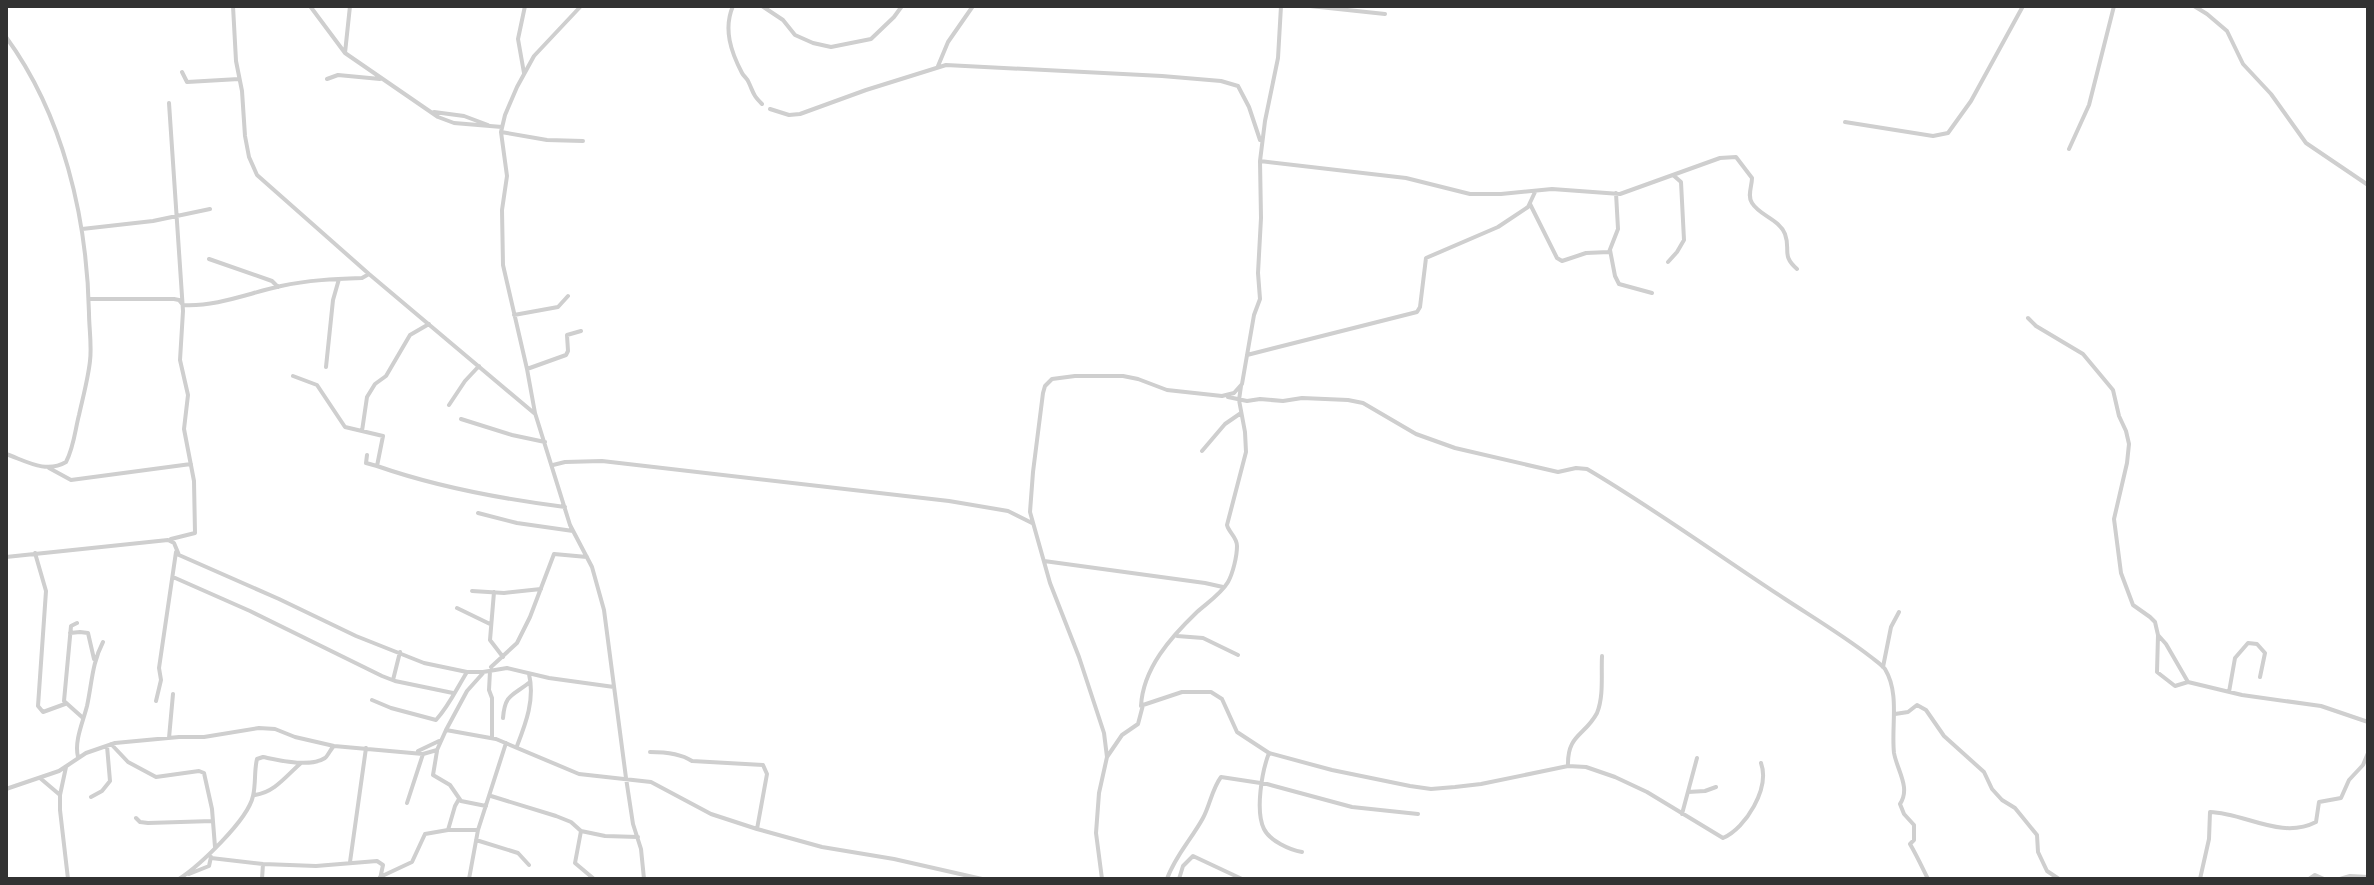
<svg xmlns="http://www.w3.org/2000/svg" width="2374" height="885" viewBox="0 0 2374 885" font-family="'Varela Round',sans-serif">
  <rect width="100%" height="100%" fill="#fff"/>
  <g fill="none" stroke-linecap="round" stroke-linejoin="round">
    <path stroke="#cfcfcf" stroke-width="4" d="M233 6 236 61 242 91 245 136 249 157 257 175 369 274 534 413
      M310 6 345 53 438 117 454 123 502 127
      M581 6 534 56 517 87 505 115 501 132 507 176 502 210 503 265 527 369 535 413 570 525 592 567 604 610 626 778 633 824 641 849 644 879
      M733 6C723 29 731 52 742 73 744 77 748 79 749 83 754 94 753 95 762 104
      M762 6 783 20 795 35 813 43 831 47 871 39 894 17 902 6
      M1310 6 1385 14
      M2194 6 2207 14 2227 31 2243 64 2271 94 2306 143 2368 185
      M6 37C63 115 87 217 89 313 89 328 92 345 90 361 88 379 83 397 79 415 75 430 74 447 66 462 46 474 26 461 6 454
      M345 53 350 6
      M938 66 948 42 973 6
      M182 72 187 82 239 79
      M524 73 518 39 525 6
      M327 79 338 75 380 79
      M169 103 183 311 180 360 188 395 184 429 194 481 195 533 171 539
      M770 109 789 115 800 114 866 90 946 65 1162 76 1221 81 1238 86 1249 107 1260 140
      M434 112 464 116 488 125
      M1845 122 1933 136 1948 133 1971 101 2023 6
      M501 132 547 140 583 141
      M2069 149 2089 105 2114 6
      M1260 161 1406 178 1470 194H1501L1552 189 1620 194 1720 158 1736 157 1752 178C1752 186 1747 196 1752 203 1760 216 1779 219 1785 234 1791 250 1781 255 1797 269
      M1530 204 1557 258 1562 261 1586 253 1609 252 1618 229 1616 193
      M82 229 153 221 210 209
      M1610 250 1615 276 1619 284 1652 293
      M209 259 272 281 278 287
      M1668 262 1677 252 1684 240 1681 182 1673 175
      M89 299H174L179 300 183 305C216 307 249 293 281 286 308 280 335 279 362 278L369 274
      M514 315 558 307 568 296
      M2028 318 2036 326 2083 354 2113 390 2119 416 2126 431 2129 444 2127 463 2114 519 2121 573 2133 605 2150 617 2155 622 2158 635 2157 672 2175 686 2188 682 2242 695 2321 706 2368 722
      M1247 355 1417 312 1420 307 1426 258 1498 227 1528 207 1535 192
      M326 367 333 300 339 279
      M527 369 566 355 568 351 567 335 581 331
      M293 376 317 385 345 427 383 436 377 466C437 487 502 499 565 507
      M1228 397 1247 401 1260 399 1283 401 1302 398 1348 400 1363 403 1416 434 1455 448 1558 472 1576 468 1587 469C1655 509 1719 556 1785 599 1814 618 1844 636 1871 657 1876 661 1881 664 1885 669 1900 694 1891 726 1894 753 1897 770 1911 788 1900 804L1904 814 1914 825V840L1910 844C1917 856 1922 867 1928 879
      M449 405 465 381 479 366
      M461 419 512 435 545 442
      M362 431 367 397 375 384 386 376 410 335 429 324
      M1202 451 1225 424 1241 413
      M367 455 366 463 377 466
      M553 465 565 462 602 461 949 501 1008 511 1032 523
      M49 468 71 480 191 464
      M478 513 517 523 573 531
      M35 553 46 591 38 706 43 712 65 704
      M6 557 168 540 174 543 179 555 279 599 356 636 424 663 467 672H483L507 668 549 678 614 687
      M1044 561 1205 583 1223 587
      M173 577 250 611 382 676 395 681 453 693
      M472 591 504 593 541 589
      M494 592 490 640 503 657
      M457 608 490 624
      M77 623 71 626 64 701 83 718
      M70 633 80 632 88 633 94 659
      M2158 635 2166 644 2188 682
      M1177 636 1203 638 1238 655
      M491 667 517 643 530 617 554 554 587 557
      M1883 667 1891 627 1899 612
      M490 671 489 690 492 698V738
      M393 680 400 652
      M2229 692 2235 658 2248 643 2257 644 2265 653 2260 677
      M372 700 391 708 436 720C449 706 457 688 467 672
      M156 701 161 680 159 668 176 552
      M1141 706C1143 668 1171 637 1197 612 1207 603 1221 594 1228 582 1233 573 1237 556 1237 546 1237 537 1229 533 1227 525L1246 452 1245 432 1239 400 1241 386
      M1895 714 1908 712 1917 705 1926 710 1944 736 1984 772 1992 789 2002 800 2015 808 2037 835 2038 852 2047 871 2059 879
      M503 718C505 693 513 696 530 682
      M446 730 467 691 484 672
      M169 738 173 694
      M111 744 128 762 156 777 199 771 204 773 212 809 215 847
      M517 746C526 723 535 699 529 674
      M418 751 439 741
      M437 751 433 775 450 785 461 801 486 806
      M650 752C664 752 680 753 692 761L763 765 767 774 757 829
      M1269 753C1262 771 1255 811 1264 829 1270 841 1290 850 1302 852
      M78 757C74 741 83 722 87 706 92 683 92 663 103 642
      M1107 757 1104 733 1079 657 1050 583 1030 512 1033 472 1043 393 1045 386 1052 379 1075 376H1123L1138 379 1167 390 1222 396 1234 393 1242 384 1254 315 1260 299 1258 273 1261 218 1260 161 1265 121 1278 58 1281 6
      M1568 766C1567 734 1585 736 1597 713 1604 696 1601 674 1602 656
      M40 778 60 795V810L68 879
      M6 789 59 771 86 753 115 743 179 737H204L259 728 275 729 295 737 334 746 423 754 437 750 446 730 496 739 579 774 651 782 711 814 757 829 822 847 894 859 982 879
      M1688 792 1705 791 1716 787
      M60 795 66 767
      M255 795C275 792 286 776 301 763
      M491 796 556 816 571 822 581 831 605 836 638 837
      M91 797 102 791 110 781 107 746
      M407 803 423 754
      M1682 814 1697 758
      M136 818 140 822 148 823 213 821
      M449 830H478
      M581 831 575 863 594 879
      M476 840 518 853 529 865
      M211 858 263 864 316 866 377 861 383 865 380 879
      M350 862 366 748
      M189 874 209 866 211 857
      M380 877 412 862 425 834 448 830 455 806 459 799
      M179 879C199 866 248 820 253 796 256 784 254 771 257 759L263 757C278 760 310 768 325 758 327 757 331 749 333 747
      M262 879 263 864
      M469 879 478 830 506 743
      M1102 879 1096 833 1099 793 1107 757 1122 735 1138 724 1143 705 1182 692H1211L1222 699 1237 732 1269 753 1332 770 1410 786 1431 789 1455 787 1481 784 1568 766 1586 767 1615 777 1647 792 1723 838C1746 828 1770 788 1761 763
      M1167 879C1175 856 1191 840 1203 818 1210 805 1212 789 1221 777L1267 784 1352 807 1418 814
      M1179 879 1183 866 1193 856 1242 879
      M2200 879 2209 839 2210 812C2245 813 2281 840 2316 822L2319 802 2341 798 2349 780 2363 765 2368 753
      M2309 879 2315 875 2324 879
      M2340 879 2350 876 2368 877"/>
  </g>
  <rect width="2374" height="885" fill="none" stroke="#323232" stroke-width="16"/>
</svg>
